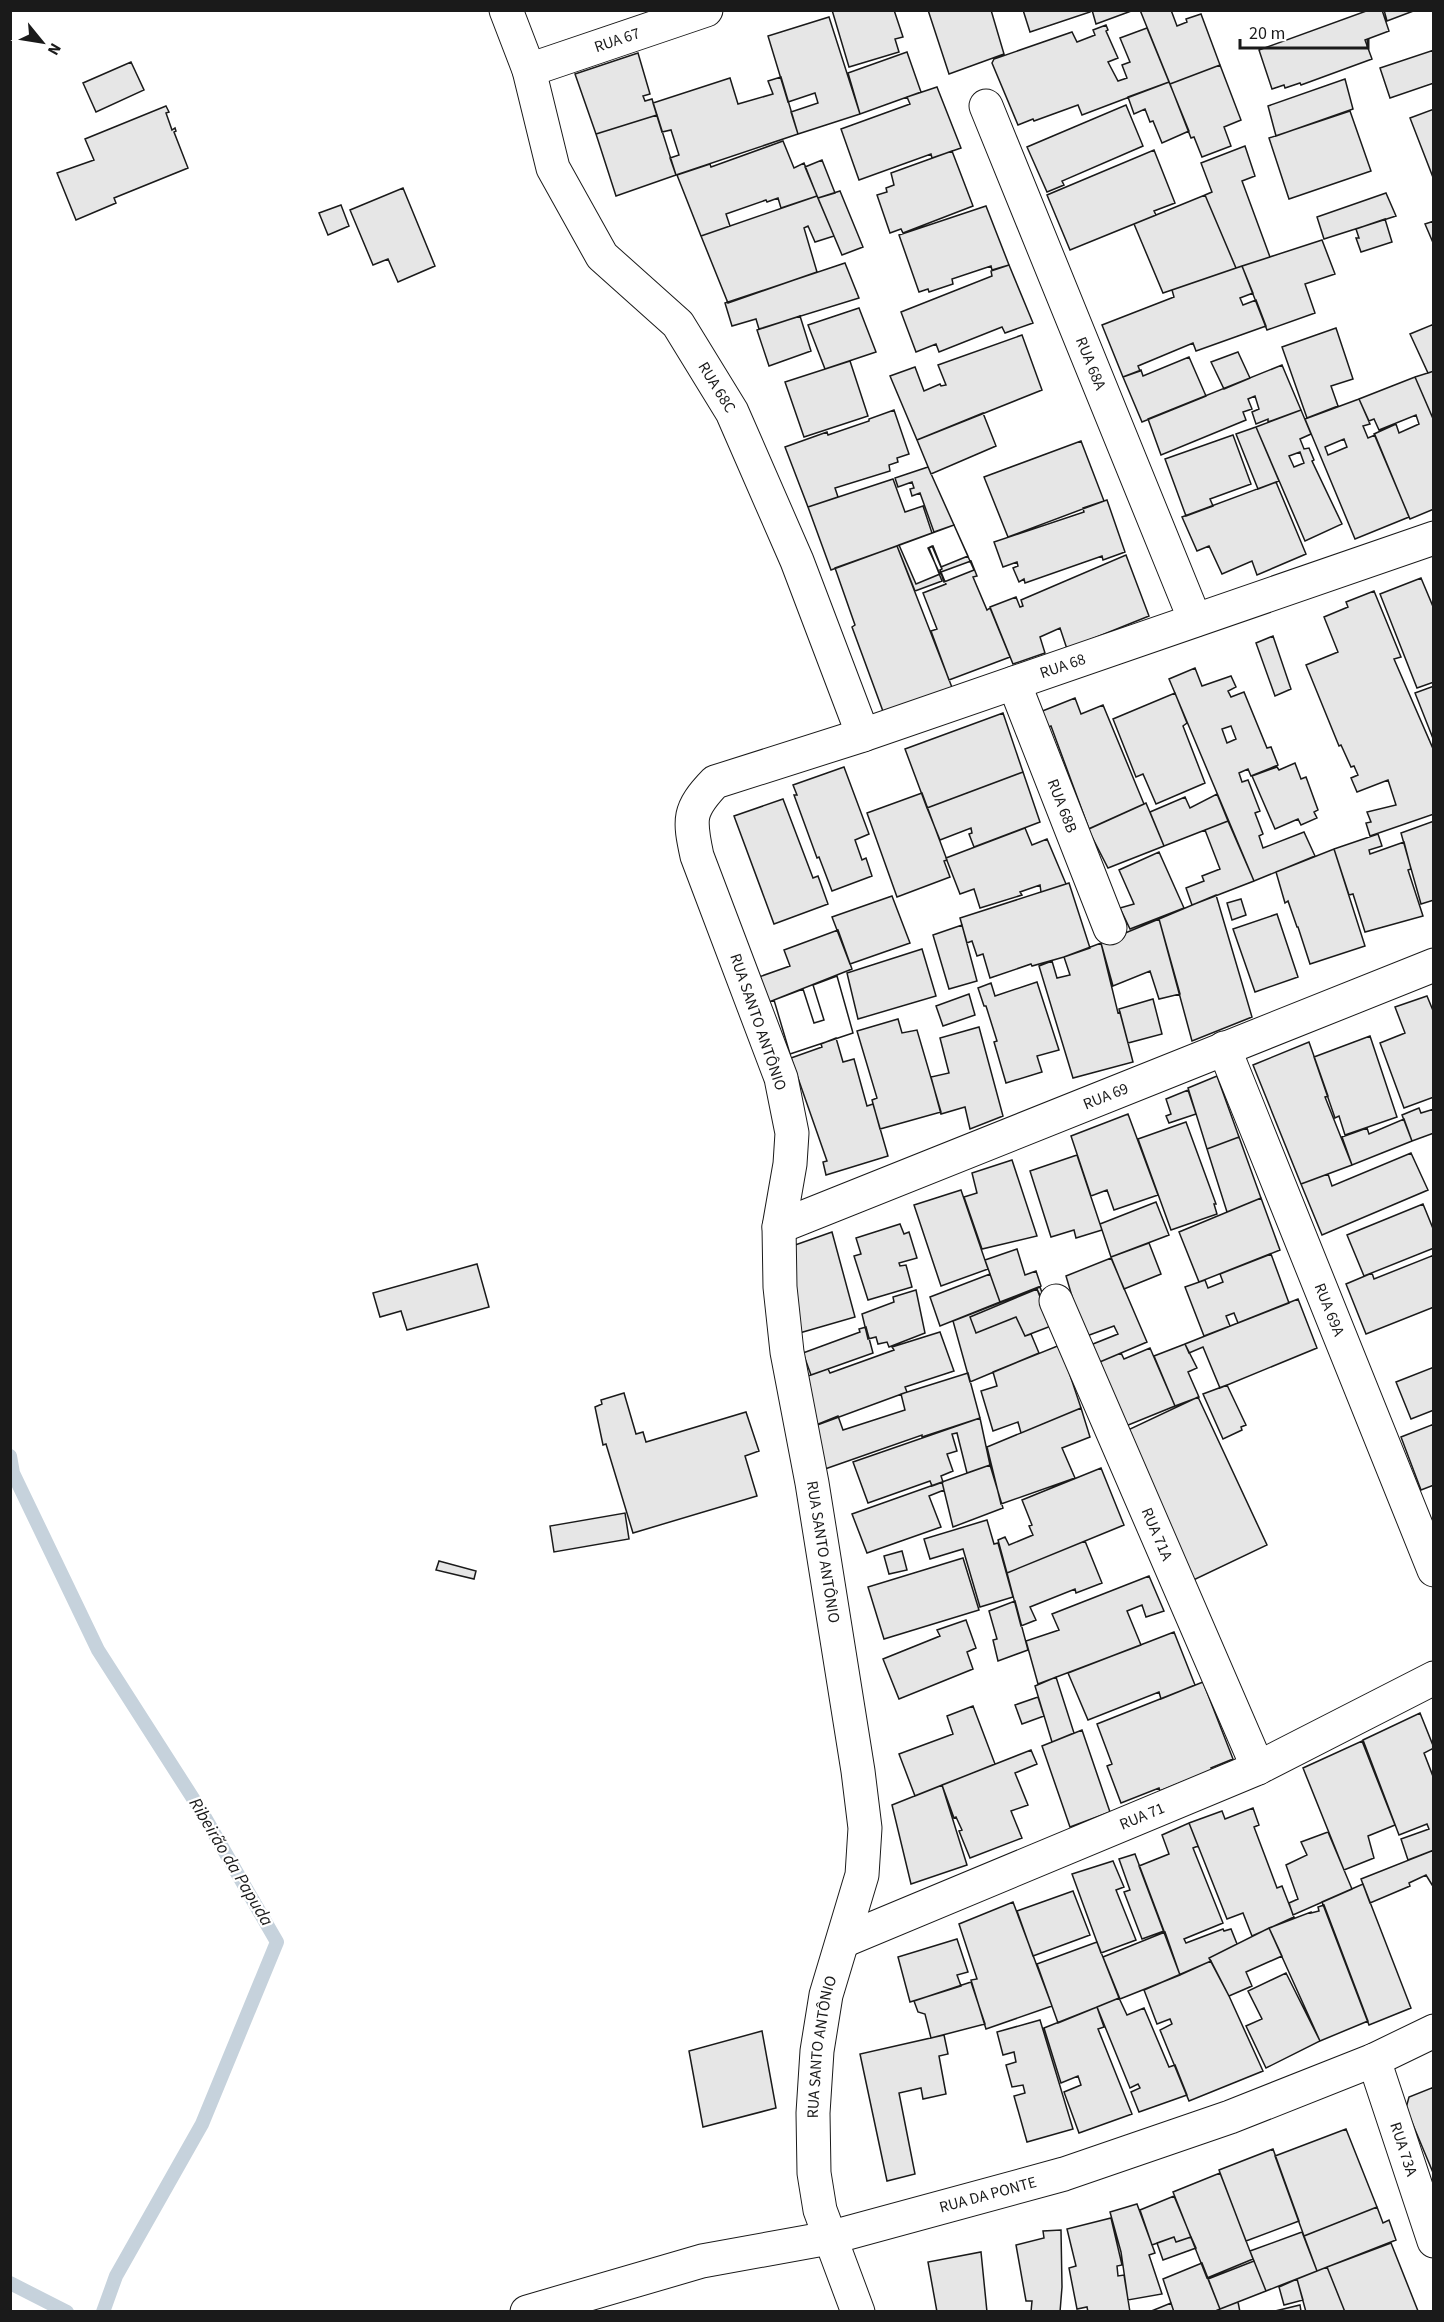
<svg xmlns="http://www.w3.org/2000/svg" width="1444" height="2322" viewBox="0 0 1444 2322" font-family="'Source Sans 3',sans-serif">
  <rect width="100%" height="100%" fill="#fff"/>
  <g fill="none" stroke-linecap="round" stroke-linejoin="round">
    <path stroke="#c6d2dc" stroke-width="14" d="M10 1456 13 1473 98 1650 203 1814 277 1942 202 2124 116 2276 103 2312
      M10 2283 67 2312"/>
  </g>
  <path fill="#e6e6e6" stroke="#1a1a1a" stroke-width="1.5" fill-rule="evenodd" d="M832 10H894L903 37 895 39 899 52 849 67Z
    M928 10H991L1004 54 949 74Z
    M1023 10H1090V12L1030 32Z
    M1092 10H1134L1096 24Z
    M1140 10H1171L1177 26 1187 22 1186 19 1201 14 1220 65 1170 84Z
    M1369 10H1382L1389 31 1365 40 1372 59 1301 85 1300 83 1285 88 1284 85 1272 89 1259 50Z
    M1384 10H1416L1387 21Z
    M829 17 860 114 798 134 791 112 818 103 815 93 788 102 768 36Z
    M1106 25 1108 30 1106 31 1118 58 1108 62 1118 81 1127 78 1122 65 1130 62 1120 38 1147 28 1169 82 1082 115 1078 105 1034 121 1033 119 1018 125 992 63 994 59 1072 32 1077 42 1095 35 1093 30Z
    M1434 50V83L1390 98 1380 68Z
    M907 52 921 92 860 114 848 73Z
    M638 53 650 94 643 96 645 101 652 99 657 115 596 134 575 74Z
    M131 62 144 90 96 112 83 83Z
    M1220 65 1241 120 1224 127 1231 146 1202 157 1194 137 1191 138 1170 84Z
    M781 77 798 134 676 175 670 158 679 155 671 130 662 132 653 103 730 78 738 104 773 94 768 81Z
    M1345 79 1353 109 1276 136 1268 106Z
    M1169 82 1189 131 1162 143 1153 121 1150 122 1145 109 1134 114 1128 97Z
    M937 87 961 148 932 158 931 154 859 180 841 129 910 104 907 97Z
    M1126 105 1143 146 1062 181 1064 185 1047 192 1027 147Z
    M166 106 169 112 166 113 172 130 175 128 176 131 174 132 188 168 114 198 116 203 76 220 57 173 94 160 85 139Z
    M1434 109V180L1410 118Z
    M1350 111 1371 171 1289 199 1269 138Z
    M657 115 676 175 616 196 596 134Z
    M783 141 794 168 804 163 817 196 781 208 778 198 767 202 766 200 726 214 730 226 701 236 677 175 710 164 711 167Z
    M1245 146 1255 176 1242 181 1270 257 1236 268 1205 195 1212 192 1201 163Z
    M1154 150 1175 203 1154 211 1156 215 1070 250 1047 195Z
    M952 151 973 206 903 233 901 229 890 233 877 195 887 192 886 188 894 185 891 173Z
    M822 160 835 193 818 198 805 167Z
    M403 188 435 266 398 282 388 259 373 265 350 210Z
    M840 191 863 247 842 255 818 198Z
    M1386 193 1396 216 1324 239 1317 217Z
    M1205 195 1236 268 1163 293 1134 224Z
    M817 196 834 236 815 242 808 226 804 228 817 272 728 303 701 236Z
    M341 205 349 226 328 235 319 213Z
    M986 206 1009 265 992 270 991 266 952 279 953 284 929 292 928 289 919 292 899 235Z
    M1385 219 1392 242 1361 252 1356 238H1359L1356 229Z
    M1434 221V245L1425 224Z
    M1322 240 1335 274 1305 284 1315 313 1267 330 1242 266Z
    M845 263 859 298 759 329 756 319 732 326 725 303Z
    M1009 265 1033 323 1005 333 1002 327 939 352 936 344 916 352 901 312 992 276 991 271Z
    M1242 266 1253 293 1240 298 1243 305 1256 300 1266 326 1196 351 1193 343 1138 366 1140 371 1123 377 1102 325 1174 297 1172 290Z
    M859 308 876 352 825 369 808 325Z
    M800 316 811 351 769 366 757 330Z
    M1434 324V371L1428 373 1410 334Z
    M1336 328 1353 379 1331 386 1338 406 1307 418 1282 347Z
    M1022 335 1042 390 917 440 890 376 915 367 924 391 940 384 941 386 946 385 938 365Z
    M1238 352 1250 378 1224 389 1211 362Z
    M1189 357 1206 396 1142 422 1123 377 1141 370 1143 376Z
    M850 361 868 416 804 437 785 382Z
    M1282 365 1301 410 1268 422V419L1256 424 1252 412 1259 409 1255 396 1248 399 1252 409 1243 412 1246 420 1161 455 1148 419Z
    M1434 371V421L1415 377Z
    M1415 377 1434 421V509L1410 519 1374 434 1396 424 1399 433 1419 424 1416 415 1379 430 1374 419 1369 421 1359 399Z
    M1359 399 1370 424 1363 426 1368 438 1375 435 1409 517 1355 539 1305 419ZM1344 439 1347 447 1328 455 1325 447Z
    M894 410 909 454 897 458 898 462 889 465 890 471 835 488 838 497 808 507 785 447 827 432 828 435 869 421V419Z
    M1301 410 1311 434 1300 439 1304 449 1309 448 1314 460 1312 461 1342 524 1305 541 1256 427ZM1300 452 1304 463 1294 467 1289 456Z
    M983 413 996 446 931 474 917 440Z
    M1256 427 1279 481 1258 489 1236 434Z
    M1233 435 1251 484 1210 499 1213 506 1186 516 1165 459Z
    M1081 441 1104 501 1008 537 984 477Z
    M928 467 954 525 934 532 920 493 912 496 910 489 914 488 912 482 898 487 895 478Z
    M893 479 905 512 923 506 932 533 831 570 808 507Z
    M1276 482 1306 554 1257 575 1252 561 1222 574 1209 546 1197 551 1182 517Z
    M1107 500 1125 552 1103 560 1102 556 1025 583 1024 579 1019 582 1013 568 1018 566 1017 562 1003 567 994 542 1084 512 1083 508Z
    M954 525 968 556 941 567 932 546 928 548 940 574 916 584 899 545Z
    M954 525 974 570 944 582 940 570 942 569 933 546 929 548 942 581 915 591 897 546Z
    M897 546 953 690 884 714 852 627 855 625 835 568Z
    M1126 555 1149 616 1067 649 1060 628 1040 637 1045 653 1013 664 990 607 1016 597 1020 607 1023 606 1021 600Z
    M971 561 977 576 973 577 987 610 990 608 1010 657 949 680 931 631 937 629 923 593 946 584 941 572Z
    M1421 578 1434 609V682L1417 688 1380 594Z
    M1374 591 1401 657 1394 659 1434 751V814L1370 836 1366 823 1371 822 1367 812 1396 805 1388 780 1357 792 1351 778 1358 775 1354 766 1351 767 1341 745 1339 746 1306 665 1338 652 1324 617 1348 607 1346 602Z
    M1273 636 1291 689 1275 696 1256 643Z
    M1195 668 1202 686 1231 676 1236 687 1228 691 1231 697 1244 692 1267 748 1271 747 1278 765 1251 776 1248 769 1239 773 1242 782 1248 780 1260 811 1255 813 1263 834 1259 836 1263 848 1304 832 1315 856 1254 881 1169 679ZM1231 726 1236 739 1227 743 1222 729Z
    M1434 686V741L1415 693Z
    M1175 693 1187 723 1183 726 1205 783 1156 804 1143 774 1136 777 1113 719Z
    M1075 698 1081 714 1103 705 1144 804 1089 829 1051 726 1046 728 1040 712Z
    M1003 713 1023 772 927 808 905 749Z
    M1295 763 1301 779 1306 777 1318 810 1314 812 1317 818 1301 825 1298 819 1275 829 1252 776 1277 767 1279 770Z
    M844 767 869 834 855 840 862 860 866 858 872 876 832 891 819 857 817 858 794 795H797L793 785Z
    M1023 772 1040 822 974 847 969 834 972 833 971 828 940 840 927 808Z
    M922 793 947 860 944 861 950 877 897 897 867 813Z
    M1217 794 1228 821 1164 846 1150 812 1185 797 1190 808Z
    M783 799 813 878 818 876 828 904 774 924 734 816Z
    M1146 803 1164 846 1108 868 1088 829Z
    M1228 821 1254 881 1192 905 1186 888 1204 881 1202 876 1220 869 1205 830Z
    M1434 821V900L1421 904 1401 833Z
    M1025 828 1032 845 1047 839 1066 884 1041 892 1040 885 1020 892 1022 895 980 908 974 889 960 894 946 858Z
    M1378 834 1382 846 1369 850 1370 854 1404 842 1411 869 1408 870 1423 916 1365 932 1353 894 1349 895 1334 849Z
    M1334 849 1365 946 1310 964 1298 927H1297L1288 901 1285 903 1276 872Z
    M1159 852 1184 908 1130 929 1120 908 1134 904 1119 870Z
    M1069 883 1090 948 1064 957 1032 966 1031 964 990 978 983 954 977 956 972 941 967 943 960 918Z
    M1216 895 1252 1017 1192 1041 1159 919Z
    M892 896 910 943 850 964 832 917Z
    M1241 899 1246 915 1232 920 1227 903Z
    M1277 914 1298 977 1255 992 1233 929Z
    M1159 919 1180 994 1159 999 1150 971 1113 986 1101 943Z
    M962 925 977 981 949 989 933 935Z
    M838 930 852 969 764 1004 756 978 790 966 784 950Z
    M1101 943 1118 1013 1120 1012 1133 1062 1073 1078 1039 966 1052 961 1057 978 1070 975 1064 957Z
    M922 949 936 996 858 1019 847 973Z
    M837 976 853 1033 790 1054 774 1000 803 989 814 1023 824 1020 813 985Z
    M837 976 853 1033 790 1054 774 1000 803 989 814 1023 824 1020 813 985Z
    M1037 982 1059 1050 1037 1056 1042 1072 1006 1083 994 1042 997 1041 986 1006H984L978 988 991 983 995 996Z
    M969 994 975 1015 943 1026 936 1006Z
    M1427 996 1434 1013V1097L1404 1108 1380 1043 1405 1033 1395 1007Z
    M1153 999 1162 1034 1128 1043 1119 1009Z
    M898 1019 902 1033 917 1030 941 1112 880 1129 872 1100 877 1098 857 1031Z
    M979 1027 1003 1116 970 1129 965 1107 941 1114 931 1077 949 1073 940 1038Z
    M1370 1036 1397 1117 1345 1135 1339 1116 1335 1118 1314 1057Z
    M836 1038 843 1062 854 1059 867 1106 873 1104 888 1156 826 1175 823 1162 827 1161 791 1058 822 1047 821 1044Z
    M1309 1042 1328 1096 1325 1097 1352 1165 1301 1184 1253 1065Z
    M1217 1076 1239 1137 1207 1149 1188 1088Z
    M1188 1090 1196 1114 1169 1123 1166 1116 1171 1114 1166 1099Z
    M1419 1108 1421 1113 1434 1109V1133L1412 1141 1402 1115Z
    M1128 1114 1158 1195 1114 1210 1107 1190 1091 1196 1071 1136Z
    M1404 1119 1412 1141 1352 1165 1342 1137 1367 1128 1369 1134Z
    M1186 1122 1216 1204H1214L1217 1214 1171 1230 1138 1139Z
    M1239 1137 1261 1198 1227 1212 1207 1149Z
    M1411 1153 1428 1190 1322 1235 1301 1184 1328 1174 1332 1186Z
    M1077 1155 1102 1230 1076 1238 1074 1230 1051 1237 1030 1171Z
    M1012 1160 1037 1236 982 1249 964 1197 977 1193 972 1173Z
    M961 1190 988 1269 941 1286 914 1205Z
    M1261 1198 1280 1250 1199 1282 1179 1232Z
    M1156 1202 1169 1235 1111 1257 1100 1224Z
    M1423 1204 1434 1231V1248L1364 1276 1347 1235Z
    M900 1224 904 1234 909 1232 917 1258 899 1263 900 1266 906 1265 912 1287 868 1300 854 1256 861 1254 856 1238Z
    M832 1232 855 1317 796 1334 778 1251Z
    M1149 1243 1161 1274 1124 1289 1111 1257Z
    M1017 1249 1025 1275 1036 1271 1041 1286 1000 1302 985 1260Z
    M1271 1254 1289 1303 1238 1323 1234 1313 1226 1316 1230 1326 1204 1336 1185 1287 1205 1280 1208 1288 1223 1282 1220 1274Z
    M1434 1255V1307L1366 1334 1346 1284 1372 1273 1374 1279Z
    M1111 1258 1147 1342 1095 1364 1088 1346 1118 1334 1114 1326 1084 1337 1066 1276Z
    M477 1264 489 1307 407 1330 401 1311 380 1317 373 1293Z
    M990 1274 1000 1302 940 1326 930 1297Z
    M1040 1287 1053 1323 1037 1289 970 1317 976 1333 1016 1317 1025 1336 1031 1334 1039 1353 970 1382 953 1321Z
    M1037 1289 1051 1326 1025 1336 1016 1317 976 1333 970 1317Z
    M916 1290 925 1333 889 1347 887 1342 878 1344 876 1337 868 1339 862 1314 894 1302 893 1297Z
    M1298 1299 1317 1348 1220 1388 1203 1347 1189 1353 1185 1344Z
    M866 1327 873 1353 811 1375 803 1353 860 1332 859 1329Z
    M940 1332 954 1371 905 1387 907 1392 812 1427 805 1377 828 1369 830 1373 894 1350 892 1347Z
    M1185 1344 1197 1368 1188 1372 1199 1397 1175 1406 1154 1356Z
    M1060 1345 1081 1408 1021 1433 1018 1422 993 1431 981 1391 997 1386 993 1372Z
    M1150 1348 1175 1406 1116 1430 1095 1364 1121 1353 1124 1359Z
    M1434 1367V1410L1411 1419 1396 1382Z
    M968 1373 980 1418 922 1437V1435L825 1469 811 1427 838 1416 843 1430 905 1410 901 1394Z
    M1227 1385 1246 1425 1241 1427 1242 1430 1223 1439 1203 1394Z
    M624 1393 636 1434 643 1432 646 1442 746 1412 759 1451 745 1456 757 1496 633 1533 606 1444 603 1445 595 1407 602 1404 601 1400Z
    M1198 1397 1267 1545 1183 1585 1113 1437Z
    M1081 1408 1090 1437 1062 1448 1075 1478 1001 1504 987 1447Z
    M980 1418 990 1465 967 1473 957 1433 952 1434 957 1451 947 1454 953 1471 941 1476 943 1482 932 1486 930 1481 868 1503 853 1462Z
    M1434 1424V1485L1421 1490 1401 1437Z
    M990 1465 1003 1508 953 1527 942 1482Z
    M1101 1468 1124 1525 1007 1573 998 1540 1005 1537 1009 1545 1033 1535 1029 1526 1032 1525 1022 1500Z
    M942 1482 944 1490 929 1496 941 1527 867 1553 852 1514Z
    M625 1513 629 1539 554 1552 550 1526Z
    M987 1520 994 1544 998 1543 1013 1597 980 1607 963 1549 930 1559 924 1539Z
    M1085 1541 1102 1583 1076 1593 1075 1589 1030 1607 1036 1620 1021 1626 1007 1573Z
    M902 1551 907 1570 889 1574 884 1556Z
    M963 1558 979 1610 884 1639 868 1587Z
    M439 1561 476 1571 474 1579 436 1570Z
    M1149 1576 1164 1611 1146 1617 1142 1605 1127 1611 1141 1645 1038 1684 1026 1641 1059 1630 1052 1614Z
    M1015 1601 1028 1650 998 1661 993 1640 997 1639 989 1611Z
    M966 1620 976 1648 967 1652 973 1669 899 1699 883 1659 940 1636 937 1630Z
    M1174 1632 1195 1685 1161 1699 1159 1692 1088 1720 1068 1673Z
    M1056 1677 1074 1733 1052 1742 1035 1686Z
    M1203 1682 1233 1759 1211 1768 1212 1770 1160 1791 1159 1788 1121 1803 1107 1766 1112 1764 1097 1724Z
    M1038 1697 1044 1716 1022 1724 1015 1705Z
    M973 1706 995 1764 915 1796 899 1754 953 1734 947 1716Z
    M1420 1713 1434 1748 1424 1753 1434 1779V1850L1408 1860 1401 1839 1429 1829 1427 1824 1399 1835 1363 1740Z
    M1082 1730 1110 1812 1070 1827 1042 1746Z
    M1362 1741 1395 1825 1368 1836 1374 1858 1344 1870 1303 1768Z
    M1031 1750 1037 1764 1015 1773 1028 1805 1011 1811 1022 1838 970 1858 959 1831 962 1830 956 1817 954 1818 942 1785Z
    M942 1785 967 1865 911 1884 892 1805Z
    M1253 1808 1259 1825 1254 1827 1277 1888 1282 1886 1294 1917 1252 1936 1243 1913 1227 1919 1189 1823 1222 1811 1225 1819Z
    M1189 1823 1198 1846 1193 1848 1223 1923 1184 1939 1186 1943 1223 1929 1224 1931 1231 1929 1237 1944 1209 1958 1211 1961 1180 1975 1139 1866 1169 1854 1162 1835Z
    M1328 1832 1352 1889 1293 1915 1289 1903 1298 1899 1286 1865 1307 1855 1301 1842Z
    M1434 1850V1888L1426 1875 1409 1883 1410 1886 1370 1903 1361 1879Z
    M1135 1854 1164 1931 1142 1939 1124 1892 1130 1890 1119 1859Z
    M1113 1861 1124 1887 1116 1890 1136 1940 1101 1953 1072 1874Z
    M1363 1884 1411 2008 1369 2025 1322 1902Z
    M1073 1891 1090 1935 1033 1956 1017 1911Z
    M1013 1902 1052 2006 986 2029 971 1980 977 1979 959 1924Z
    M1324 1905 1368 2021 1320 2041 1269 1928 1311 1912V1913L1319 1911 1318 1907Z
    M1269 1928 1282 1956 1246 1972 1252 1986 1229 1996 1209 1958Z
    M1165 1932 1180 1975 1120 1999 1103 1957Z
    M957 1939 968 1972 957 1975 961 1986 910 2002 898 1957Z
    M1097 1942 1119 1998 1058 2023 1037 1964Z
    M1211 1961 1229 1996 1263 2071 1189 2101 1160 2030 1172 2024 1170 2019 1157 2024 1144 1990Z
    M1286 1973 1320 2041 1266 2068 1246 2026 1262 2019 1248 1991Z
    M971 1982 985 2024 931 2038 925 2014 918 2012 914 2001Z
    M1119 1998 1127 2015 1144 2008 1169 2067 1175 2065 1187 2095 1139 2112 1131 2092 1140 2088 1138 2084 1130 2088 1097 2007Z
    M1097 2007 1104 2027 1098 2029 1132 2114 1079 2133 1064 2092 1081 2085 1078 2076 1061 2083 1044 2028Z
    M1040 2020 1073 2129 1027 2142 1014 2096 1025 2093 1023 2085 1012 2087 1006 2065 1016 2062 1014 2052 1003 2055 997 2032Z
    M762 2031 776 2108 703 2127 689 2051Z
    M944 2035 948 2054 939 2056 946 2094 923 2099 921 2088 899 2093 915 2174 887 2181 860 2054Z
    M1434 2087V2175L1406 2108 1409 2097Z
    M1346 2129 1377 2207 1304 2236 1275 2156Z
    M1273 2149 1299 2221 1246 2241 1219 2170Z
    M1220 2173 1253 2259 1207 2278 1173 2192Z
    M1174 2196 1191 2237 1176 2242 1174 2237 1152 2245 1140 2210Z
    M1137 2204 1155 2253 1149 2255 1162 2294 1128 2300 1121 2252 1110 2212Z
    M1377 2207 1383 2223 1389 2220 1396 2240 1317 2271 1304 2236Z
    M1111 2218 1122 2265 1117 2266 1118 2276 1124 2275 1130 2312H1088L1087 2307 1077 2309 1069 2268 1076 2266 1067 2229Z
    M1061 2230 1062 2287 1060 2312H1031L1032 2301H1026L1016 2245 1044 2238 1043 2231Z
    M1302 2232 1317 2271 1266 2291 1250 2251Z
    M1174 2237 1176 2242 1191 2237 1196 2248 1163 2260 1157 2243Z
    M1391 2243 1418 2311 1345 2312 1327 2267Z
    M981 2252 987 2312H937L928 2262Z
    M1254 2261 1266 2291 1220 2309 1208 2279Z
    M1202 2263 1220 2309 1213 2312H1174L1163 2279Z
    M1327 2267 1345 2312H1306L1297 2279Z
    M1297 2279 1303 2300 1284 2305 1279 2287Z
    M1238 2302 1240 2312H1213L1220 2309Z
    M1171 2303 1174 2312H1149Z
    M1300 2305 1301 2311 1306 2312H1271Z"/>
  <g fill="none" stroke-linecap="round" stroke-linejoin="round">
    <defs>
      <g id="street">
        <path id="s1" d="M506 10 529 70 553 168 602 256 678 324 732 412 797 561 863 735"/>
        <path id="s2" d="M529 70 706 10"/>
        <path id="s3" d="M986 106 1195 620"/>
        <path id="s4" d="M1014 683 1110 928"/>
        <path id="s5" d="M1224 1048 1434 1570"/>
        <path id="s6" d="M779 1227 1434 965"/>
        <path id="s7" d="M1056 1301 1258 1768"/>
        <path id="s8" d="M843 1941 1258 1768 1434 1678"/>
        <path id="s9" d="M1374 2060 1434 2241"/>
        <path id="s10" d="M858 2312 820 2210 814 2173 813 2113 817 2051 826 1995 862 1875 865 1828 858 1771 812 1483 787 1352 780 1287 779 1227 790 1164 792 1133 781 1078 697 856C689 819 688 810 715 782L863 735 1434 538"/>
      </g>
      <g id="secondary">
        <path id="s11" d="M527 2312 702 2261 829 2238 1064 2174 1230 2117 1374 2060 1434 2031"/>
      </g>
    </defs>
    <use href="#street" stroke="#1a1a1a" stroke-width="35"/>
    <use href="#secondary" stroke="#1a1a1a" stroke-width="35"/>
    <use href="#street" stroke="#fff" stroke-width="33"/>
    <use href="#secondary" stroke="#fff" stroke-width="33"/>
  </g>
  <g text-anchor="middle" dominant-baseline="central" stroke-width="4.5" stroke-linejoin="round" paint-order="stroke">
    <g font-size="16" fill="#1a1a1a" stroke="#fff">
      <text stroke="none"><textPath href="#s2" startOffset="93">RUA 67</textPath></text>
      <text stroke="none"><textPath href="#s3" startOffset="278">RUA 68A</textPath></text>
      <text stroke="none"><textPath href="#s1" startOffset="442">RUA 68C</textPath></text>
      <text stroke="none"><textPath href="#s10" startOffset="1942">RUA 68</textPath></text>
      <text stroke="none"><textPath href="#s4" startOffset="132">RUA 68B</textPath></text>
      <text transform="translate(758 1022) rotate(71)">RUA SANTO ANTÔNIO</text>
      <text stroke="none"><textPath href="#s6" startOffset="352">RUA 69</textPath></text>
      <text stroke="none"><textPath href="#s5" startOffset="282">RUA 69A</textPath></text>
      <text stroke="none"><textPath href="#s7" startOffset="254">RUA 71A</textPath></text>
      <text transform="translate(823 1552) rotate(81)">RUA SANTO ANTÔNIO</text>
      <text stroke="none"><textPath href="#s8" startOffset="324">RUA 71</textPath></text>
      <text stroke="none"><textPath href="#s10" startOffset="273">RUA SANTO ANTÔNIO</textPath></text>
      <text stroke="none"><textPath href="#s9" startOffset="94">RUA 73A</textPath></text>
      <text stroke="none"><textPath href="#s11" startOffset="476">RUA DA PONTE</textPath></text>
    </g>
    <g font-size="18" font-style="italic" fill="#1a1a1a" stroke="#fff">
      <text transform="translate(231 1862) rotate(59)">Ribeirão da Papuda</text>
    </g>
  </g>
  <rect width="1444" height="2322" fill="none" stroke="#1a1a1a" stroke-width="24"/>
  <g transform="translate(42 42) rotate(120)" stroke="#ffffff" stroke-width="4.5" paint-order="stroke">
  <path d="M0-4.5L10 22L0 15L-10 22Z" fill="#1a1a1a"/>
  <text y="-9" font-size="16" font-weight="bold" text-anchor="middle" fill="#1a1a1a">N</text>
  </g>
  <path d="M1240 39v9h128v-9" fill="none" stroke="#1a1a1a" stroke-width="3"/>
  <text x="1249" y="39" font-size="18" fill="#1a1a1a" stroke="#ffffff" stroke-width="4.5" paint-order="stroke">20 m</text>
</svg>
